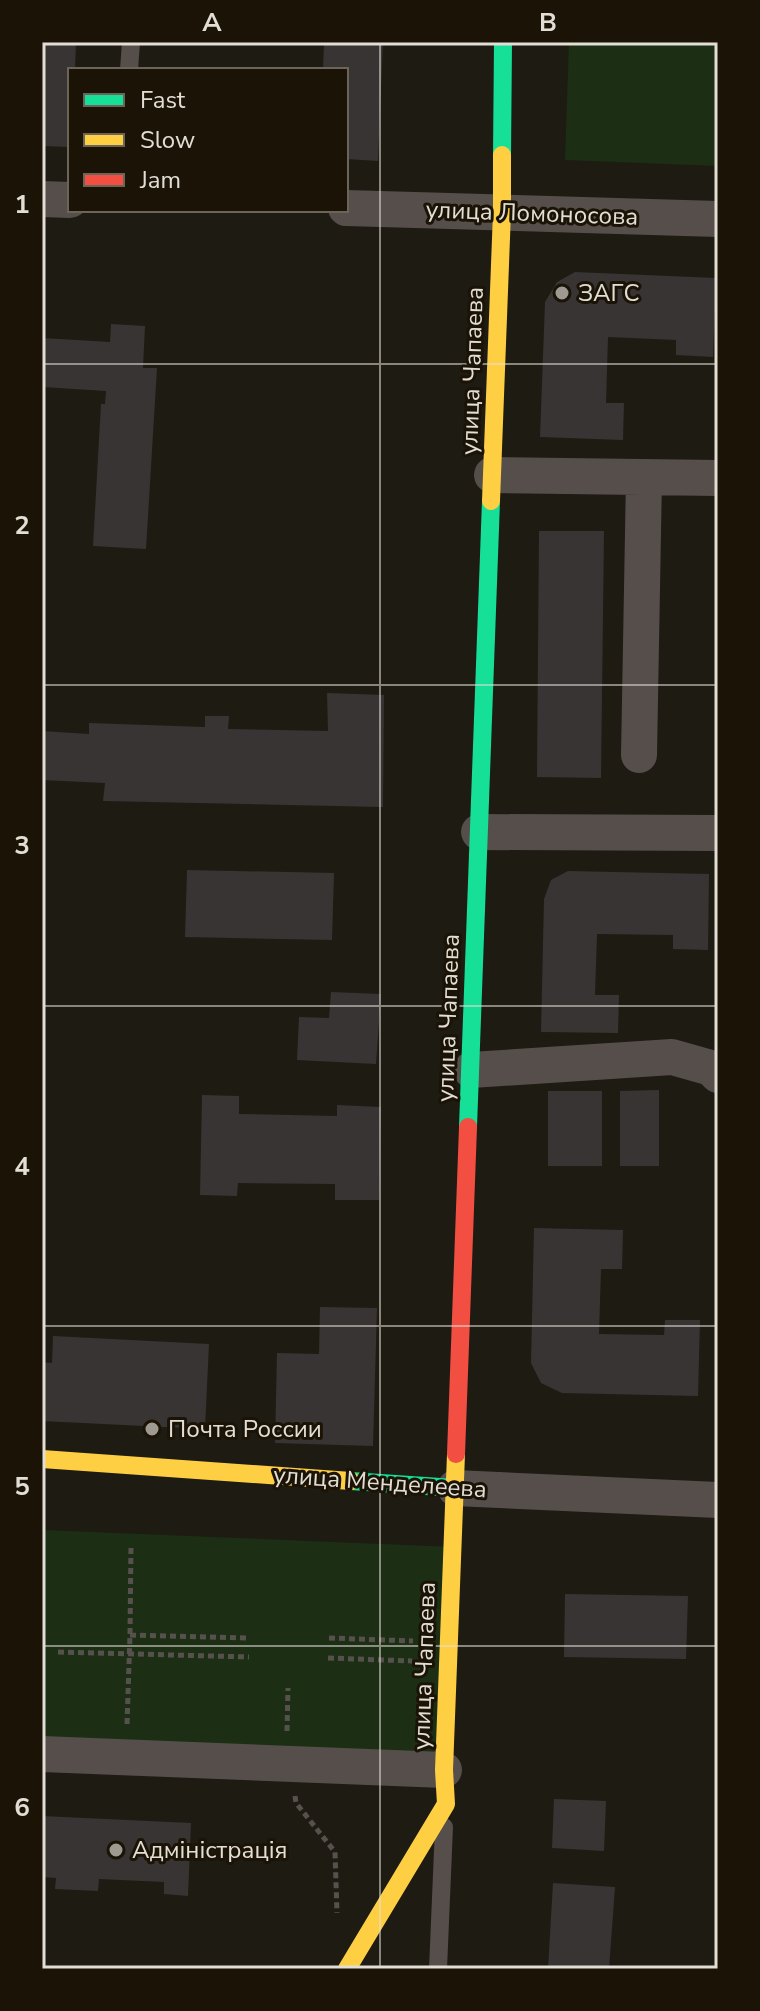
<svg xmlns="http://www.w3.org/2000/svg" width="760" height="2011" viewBox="0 0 760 2011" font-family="'Nunito Sans',sans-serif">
  <rect width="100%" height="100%" fill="#1e1b13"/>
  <path fill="#1c2f15" d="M569 42H718V166L565 160Z
    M42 1530 454 1547 444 1770 42 1754Z"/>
  <path fill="#373433" d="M42 42H76L75 70H70V147L42 146Z
    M324 42H383L378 161 346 159V70H323Z
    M575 272 716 278 713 357 676 355V340L608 337 606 403H624L623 440 540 437 545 302 557 282Z
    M111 324 145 326 143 368H157L146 549 93 546 101 404H105L106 391 42 387V338L110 342Z
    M539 531H604L601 778 537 777Z
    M327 693 384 695 383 807 103 801 105 783 42 780V731L89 734V723L205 727V716H229L228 729 328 731Z
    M187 870 334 873 332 940 185 937Z
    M568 871 709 874 708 950 673 949V935L597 934 595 995H619L618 1033 541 1032 544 899 551 880Z
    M331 992 381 994 376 1064 297 1060 299 1017 329 1018Z
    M659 1090V1166H620V1091Z
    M548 1091H602V1166H548Z
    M202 1095 239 1096V1114L337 1116V1105L381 1107 379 1200H335V1184L238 1183 237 1196 200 1195Z
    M534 1228 623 1230 622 1269H601L599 1334 664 1335 665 1320H700L698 1396 562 1393 541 1383 531 1363Z
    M320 1307 377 1308 373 1446 275 1443 277 1353 319 1354Z
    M53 1336 209 1344 205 1429 42 1421V1362L52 1363Z
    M565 1594 688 1596 686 1659 564 1657Z
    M554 1799 606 1801 604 1851 552 1848Z
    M42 1816 191 1823 188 1896 164 1894V1882L99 1879 98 1891 55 1889 56 1878 42 1877Z
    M553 1883 615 1887 609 1969H548Z"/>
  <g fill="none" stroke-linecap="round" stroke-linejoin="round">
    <path stroke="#57514e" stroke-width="5" stroke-dasharray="6 4" stroke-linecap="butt" d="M130 1635 249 1638
      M329 1638 413 1641
      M58 1652 249 1657
      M328 1658 412 1661
      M127 1724 130 1635 131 1545
      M287 1731 288 1688
      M295 1796 296 1803 335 1852 337 1913"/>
    <path stroke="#554e4b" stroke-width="18" d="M129 70 131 42
      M438 1969 444 1827"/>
    <path stroke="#554e4b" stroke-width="36" d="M42 199 70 200
      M346 208 718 219
      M492 475 718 478
      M639 755 644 477
      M479 832 718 833
      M471 1070 672 1057 711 1068 718 1075
      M455 1488 718 1500
      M42 1754 444 1770"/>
    <path stroke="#16e098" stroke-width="18" d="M502 155 503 42
      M468 1127 491 501
      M351 1481 455 1488"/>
    <path stroke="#ffcf43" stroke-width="18" d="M491 501 502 212V155
      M42 1459 351 1481
      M347 1969 446 1804 444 1770 456 1454"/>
    <path stroke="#f24e42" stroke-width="18" d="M456 1454 468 1127"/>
  </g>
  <path fill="none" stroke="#e3ded5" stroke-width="2" stroke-opacity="0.55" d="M380 42V1969M42 364H718M42 685H718M42 1006H718M42 1326H718M42 1646H718"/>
  <g fill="#9e9a91" stroke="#1a1306" stroke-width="3">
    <circle cx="562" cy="293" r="8"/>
    <circle cx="152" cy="1429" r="8"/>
    <circle cx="116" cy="1850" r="8"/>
  </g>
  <g text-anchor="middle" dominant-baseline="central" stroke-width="6" stroke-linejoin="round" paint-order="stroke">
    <g font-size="24" fill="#e3ded5" stroke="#1a1306">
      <text transform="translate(532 213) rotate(2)">улица Ломоносова</text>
      <text transform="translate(472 371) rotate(-88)">улица Чапаева</text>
      <text transform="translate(448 1018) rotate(-88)">улица Чапаева</text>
      <text transform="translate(380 1482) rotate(4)">улица Менделеева</text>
      <text transform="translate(424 1666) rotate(-88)">улица Чапаева</text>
    </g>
    <g font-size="24" fill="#e3ded5" stroke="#1a1306" text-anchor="start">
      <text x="578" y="293">ЗАГС</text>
      <text x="168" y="1429">Почта России</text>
      <text x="132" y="1850">Адміністрація</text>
    </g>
  </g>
  <rect width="760" height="2011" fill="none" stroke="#1a1306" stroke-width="88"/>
  <rect x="68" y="68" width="280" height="144" fill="#1a1306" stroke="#6a6459" stroke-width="2"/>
  <rect x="84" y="94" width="40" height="12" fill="#16e098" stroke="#6a6459" stroke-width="2"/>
  <text x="140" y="108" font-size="24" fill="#e3ded5">Fast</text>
  <rect x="84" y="134" width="40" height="12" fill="#ffcf43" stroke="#6a6459" stroke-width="2"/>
  <text x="140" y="148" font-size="24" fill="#e3ded5">Slow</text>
  <rect x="84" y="174" width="40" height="12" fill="#f24e42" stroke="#6a6459" stroke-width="2"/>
  <text x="140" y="188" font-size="24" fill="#e3ded5">Jam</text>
  <rect x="44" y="44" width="672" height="1923" fill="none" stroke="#e3ded5" stroke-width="3"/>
  <g font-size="26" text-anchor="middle" font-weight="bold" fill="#e3ded5">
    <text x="212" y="31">A</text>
    <text x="548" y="31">B</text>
    <text x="22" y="213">1</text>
    <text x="22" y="534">2</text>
    <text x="22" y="854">3</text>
    <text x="22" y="1175">4</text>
    <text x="22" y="1495">5</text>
    <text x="22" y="1816">6</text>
  </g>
</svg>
